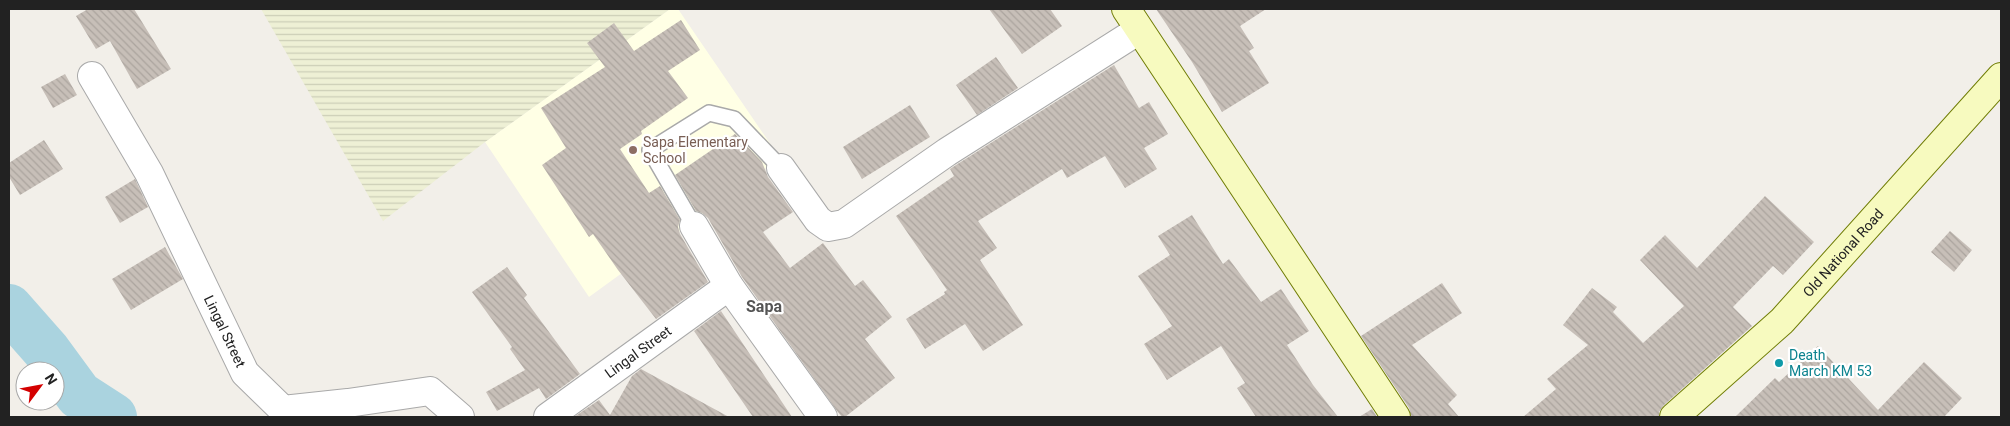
<svg xmlns="http://www.w3.org/2000/svg" width="2010" height="426" viewBox="0 0 2010 426" font-family="Roboto,sans-serif">
  <defs>
    <pattern id="farmland-rules" width="6" height="5" patternUnits="userSpaceOnUse" patternTransform="scale(1.25)"><rect width="6" height="5" fill="#eef0d5"/><path d="M0 2.5h6" fill="none" stroke="#ccceb7"/></pattern>
    <pattern id="building-back-hatch" width="6" height="6" patternUnits="userSpaceOnUse" patternTransform="scale(1.25)"><rect width="6" height="6" fill="#c7bfb8"/><path d="M-1 5l2 2M0 0l6 6M5-1l2 2" fill="none" stroke="#aba49e"/></pattern>
  </defs>
  <rect width="100%" height="100%" fill="#f2efe9"/>
  <path fill="#ffffe5" d="M670 9H678L780 158 589 297 485 142Z"/>
  <path fill="url(#farmland-rules)" d="M261 9H670L485 142 383 221Z"/>
  <g fill="none" stroke-linecap="round" stroke-linejoin="round">
    <path stroke="#aad3df" stroke-width="48" d="M9 308 46 350 79 395 113 417"/>
  </g>
  <path fill="url(#building-back-hatch)" d="M88 9H134L171 69 137 89 110 41 96 49 76 16Z
    M989 9H1050L1062 26 1022 54Z
    M1156 9H1266L1240 26 1254 48 1249 51 1269 83 1222 112 1192 62Z
    M681 20 700 50 668 71 688 98 641 131 642 134 620 149 649 193 660 186 680 220 678 227 680 234 708 282 656 319 618 270 593 234 589 237 542 165 566 148 541 108 605 67 587 43 614 23 634 51Z
    M996 57 1018 88 977 115 956 85Z
    M1114 65 1139 108 1149 102 1168 134 1144 148 1157 169 1125 188 1105 156 1067 178 1062 169 978 221 997 248 980 260 1023 325 983 351 965 324 925 349 906 319 945 294 944 292 947 290 896 216 954 176 950 169 956 165Z
    M65 74 77 95 53 108 41 87Z
    M910 105 930 137 862 179 843 147Z
    M735 134 762 162 768 177 793 212 763 232 790 268 823 243 855 286 863 280 892 317 865 339 895 378 845 417H842L837 411 742 277 708 218 702 213 696 211 675 175Z
    M44 140 63 169 20 195 9 177V163Z
    M135 179 148 207 120 223 105 197Z
    M1765 196 1814 242 1783 275 1773 266 1733 307 1752 326 1664 405 1659 412V417H1523L1556 389 1547 379 1588 345 1563 325 1592 288 1617 307 1613 312 1643 343 1684 306 1640 260 1665 235 1697 268Z
    M1192 215 1223 264 1229 259 1261 302 1281 289 1309 331 1287 345 1313 385 1338 417H1256L1237 388 1245 383 1221 346 1167 380 1144 344 1172 326 1138 276 1170 255 1158 236Z
    M1950 231 1972 250 1954 272 1931 252Z
    M165 247 183 279 131 310 112 279Z
    M507 267 527 295 524 298 580 374 546 399 539 388 497 411 486 392 525 370 510 349 512 347 472 292Z
    M1442 283 1462 313 1412 345 1457 395 1448 404 1459 417H1411L1409 408 1361 336Z
    M721 311 792 417H753L694 331Z
    M1818 346 1878 410 1924 362 1962 398 1944 417H1735L1775 378 1779 382Z
    M641 369 729 417H574L599 400 610 415 632 376Z
    M1372 409 1377 417H1359Z"/>
  <g fill="none" stroke-linecap="round" stroke-linejoin="round">
    <defs>
      <path id="service" d="M694 226 650 150 709 113 734 119 781 168"/>
      <g id="minor">
        <path id="s1" d="M92 76 149 173 245 373 283 410 348 403 430 391 460 417"/>
        <path d="M781 168 818 220 828 227 844 224 947 152 1139 30"/>
        <path d="M694 226 729 286 823 417"/>
        <path id="s2" d="M548 417 729 286"/>
      </g>
      <g id="secondary">
        <path d="M1126 9 1396 417"/>
        <path id="s3" d="M1674 417 1782 321 2001 77"/>
      </g>
    </defs>
    <use href="#service" stroke="#a9a9a9" stroke-width="18"/>
    <use href="#minor" stroke="#a9a9a9" stroke-width="30"/>
    <use href="#secondary" stroke="#707d05" stroke-width="30"/>
    <use href="#service" stroke="#fff" stroke-width="15"/>
    <use href="#minor" stroke="#fff" stroke-width="28"/>
    <use href="#secondary" stroke="#f7fabf" stroke-width="28"/>
  </g>
  <circle fill="#8d6e63" stroke="#fff" stroke-width="2" cx="633" cy="150" r="5"/>
  <circle fill="#0f9aa8" stroke="#fff" stroke-width="2" cx="1779" cy="363" r="5"/>
  <g text-anchor="middle" dominant-baseline="central" stroke-width="4.5" stroke-linejoin="round" paint-order="stroke">
    <g font-size="14" fill="#785e54" stroke="#fff" text-anchor="start">
      <text x="643" y="142">Sapa Elementary<tspan x="643" dy="16">School</tspan></text>
    </g>
    <g font-size="14" fill="#222" stroke="#fff">
      <text stroke="none"><textPath href="#s3" startOffset="236">Old National Road</textPath></text>
      <text stroke="none"><textPath href="#s1" startOffset="288">Lingal Street</textPath></text>
      <text stroke="none"><textPath href="#s2" startOffset="111">Lingal Street</textPath></text>
    </g>
    <g font-size="14" fill="#0d838f" stroke="#fff" text-anchor="start">
      <text x="1789" y="355">Death<tspan x="1789" dy="16">March KM 53</tspan></text>
    </g>
    <g font-size="16" font-weight="bold" fill="#555" stroke="#fff">
      <text x="764" y="306">Sapa</text>
    </g>
  </g>
  <rect width="2010" height="426" fill="none" stroke="#222222" stroke-width="20"/>
  <g transform="translate(40 386) rotate(58)"><circle r="24" fill="#ffffff" stroke="#a7a7a7"/>
  <path d="M0-4L9 19L0 12L-9 19Z" fill="#d40000"/>
  <text y="-8" font-size="14" font-weight="bold" text-anchor="middle" fill="#222222">N</text>
  </g>
</svg>
